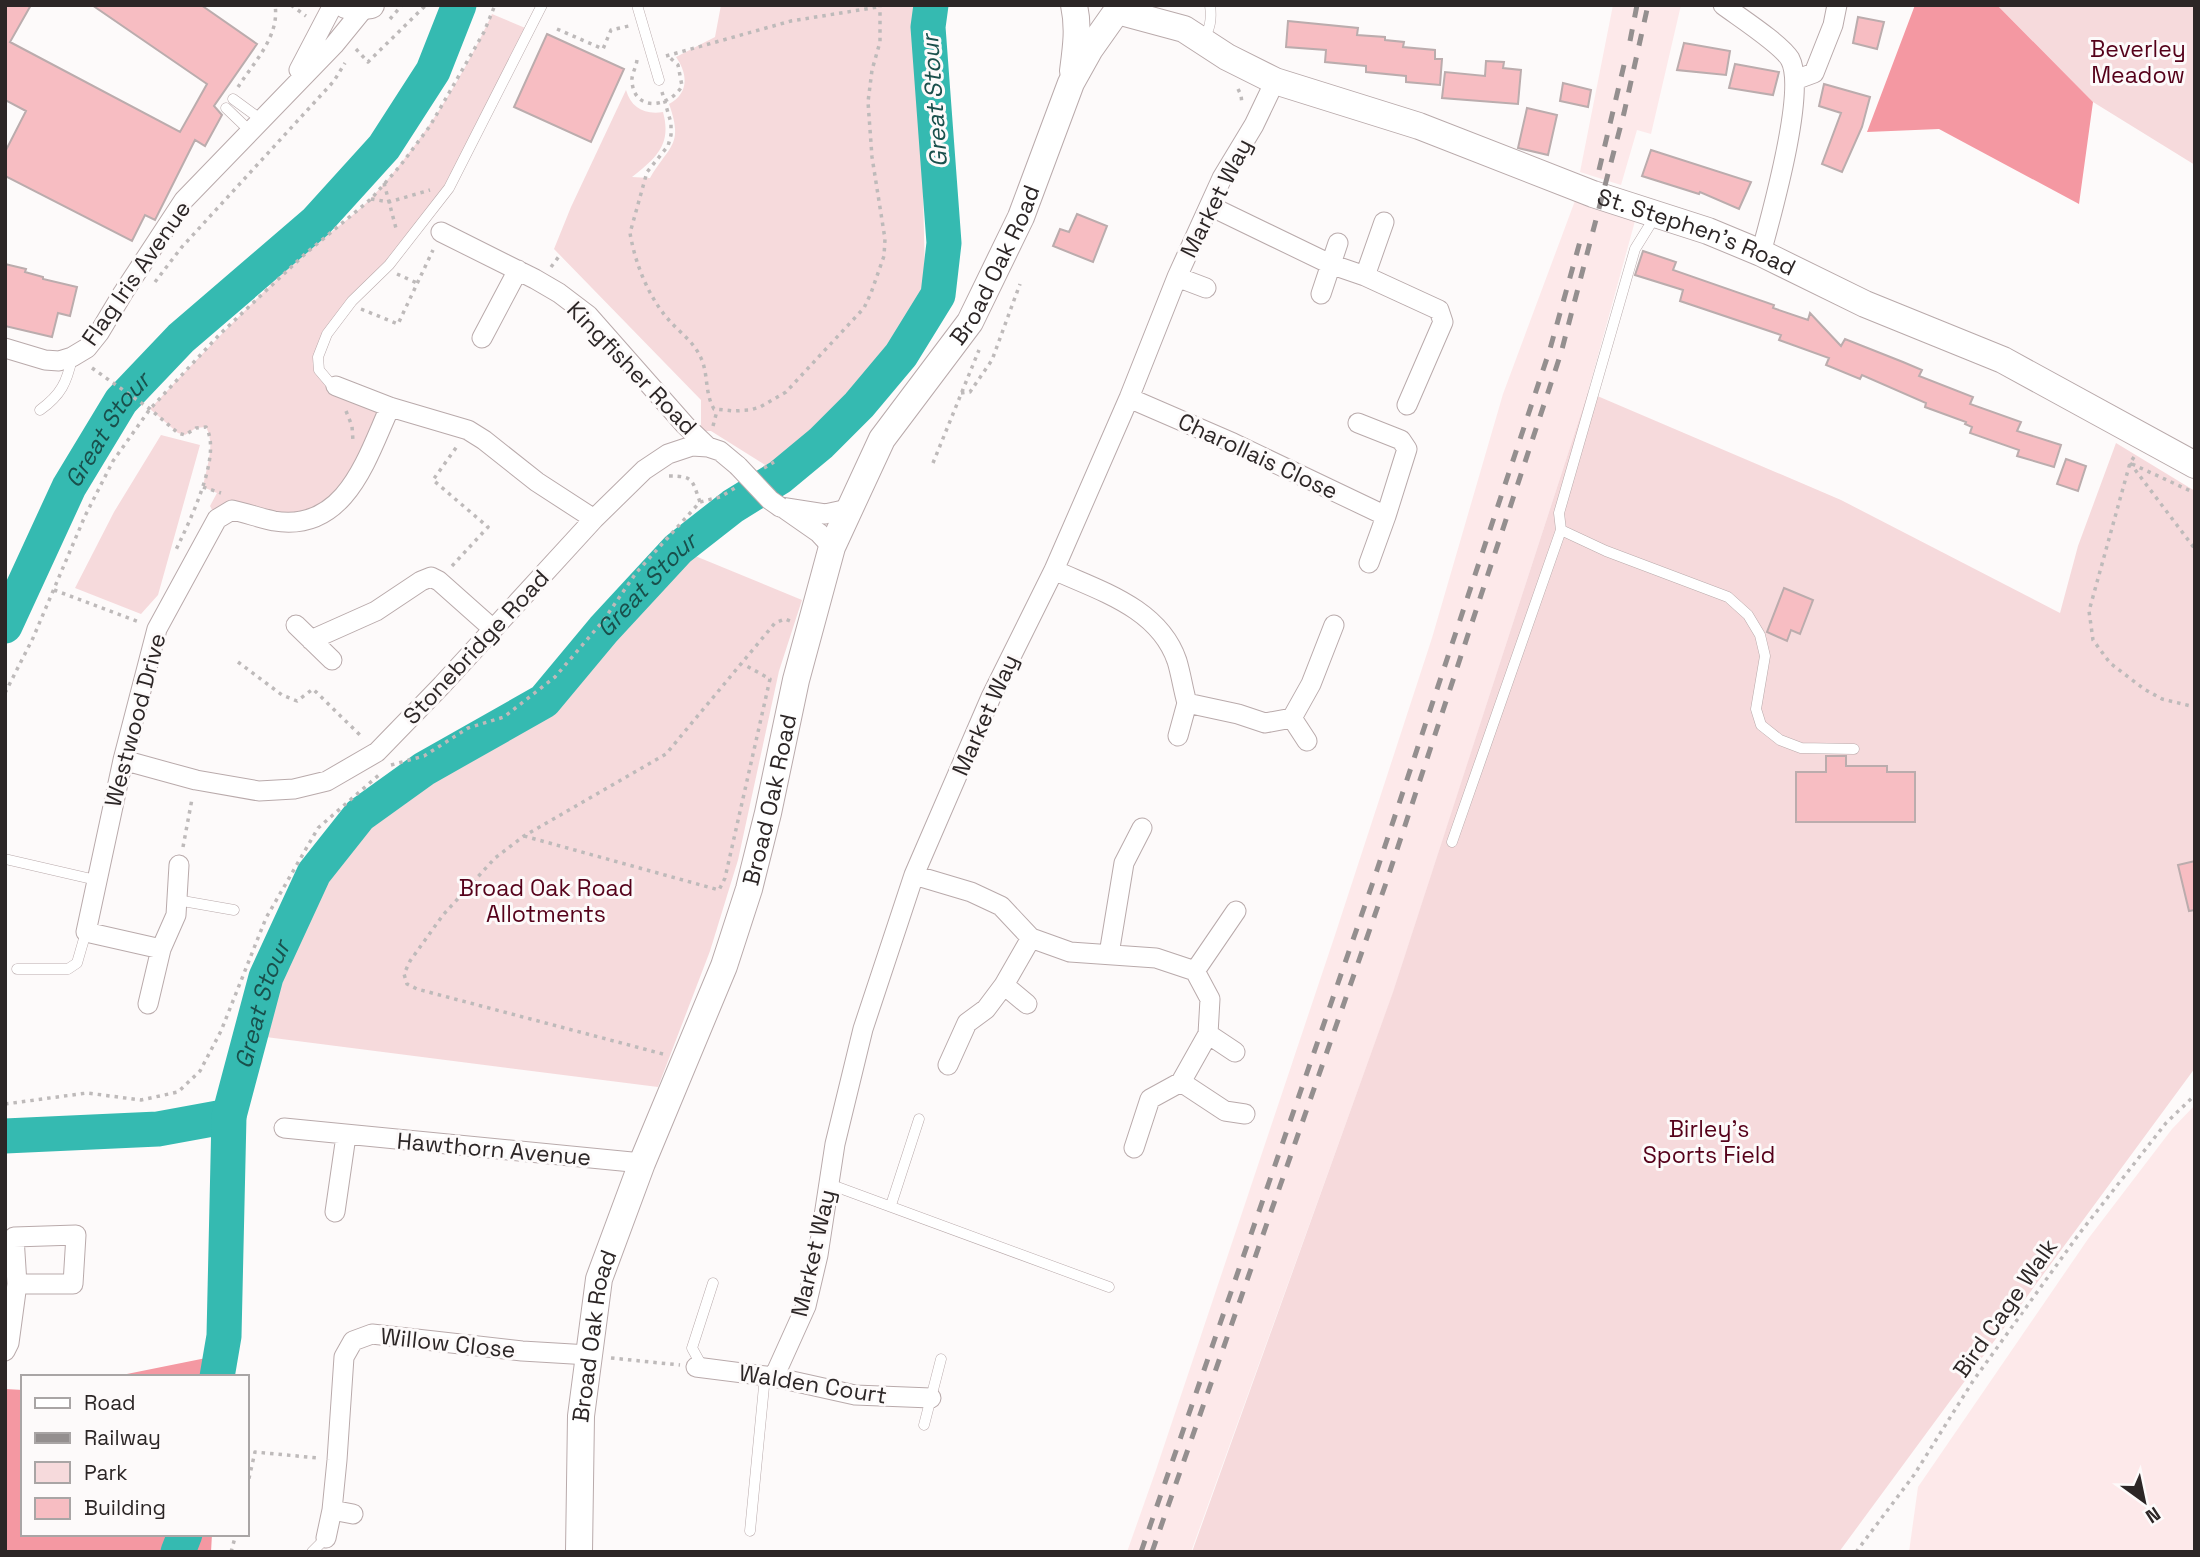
<svg xmlns="http://www.w3.org/2000/svg" width="2200" height="1557" viewBox="0 0 2200 1557" font-family="'Space Grotesk',sans-serif">
  <rect width="100%" height="100%" fill="#fdfafa"/>
  <path fill="#fde9ea" d="M1613 5H1681L1651 134 1637 130 1621 185 1580 172Z
    M1576 198 1635 221 1588 392 1393 993 1191 1552H1127L1156 1470 1336 932 1432 638 1503 394Z
    M2195 1105V1552H1909L1918 1487 2088 1239 2172 1129Z"/>
  <path fill="#f6dadc" d="M721 5H915L920 65 925 276 916 315 874 374 773 470 711 431H701V400L554 249 571 207 626 90C631 108 645 115 663 112 672 145 656 158 632 177L650 178C669 145 684 146 669 104 689 93 688 74 676 57L715 37Z
    M1997 5H2195V165L2093 102Z
    M492 14 530 30 449 188 352 301 318 357 329 383 390 407 375 438 319 515 217 519 210 506 217 493 203 487C206 468 216 445 206 427L196 428 185 435 178 433 150 409C200 356 250 303 304 254 326 234 353 218 373 196 422 143 462 79 492 14Z
    M1588 392 1841 500 2060 613 2078 546 2116 443 2195 491V861L2178 865 2185 894 2195 891V1068L1839 1552H1192L1393 992Z
    M161 435 200 445 158 595 141 614 75 588 114 512Z
    M683 551 802 600 779 671 738 860 710 951 658 1087 258 1036 274 975 290 935 319 878 364 819 427 772 547 704 570 680 608 632Z"/>
  <path fill="#f498a2" d="M1915 5H1997L2093 102 2079 204 1939 129 1867 132Z
    M221 1355 220 1377H112Z
    M5 1389 23 1390V1534H212L211 1552H5Z"/>
  <g fill="none" stroke-linecap="round" stroke-linejoin="round">
    <g stroke="#35bab1" stroke-width="35">
      <path id="s1" d="M5 626 69 487 121 401 181 338 316 222 384 147 433 71 459 5"/>
      <path d="M5 1136 158 1129 229 1116"/>
      <path id="s2" d="M217 1377 224 1336 229 1116 266 977 314 873 360 815 424 769 544 701 604 629 678 549 733 506 780 477 821 443 859 405 901 355 938 295 944 243 928 27 931 5"/>
      <path d="M178 1552 185 1534"/>
    </g>
  </g>
  <path fill="#f7bdc2" stroke="#bbacad" stroke-width="2" d="M5 5H31L10 42 180 132 207 84 92 5H201L257 44 214 106 222 115 205 146 195 140 155 220 145 215 132 241 5 176V152L26 111 5 100Z
    M1858 17 1884 22 1877 49 1853 43Z
    M1288 21 1358 28 1357 35 1385 37V40L1404 42 1403 47 1435 50V59H1442L1440 85 1406 82V76L1366 72V66L1325 62 1326 50 1286 47Z
    M547 34 624 69 591 142 514 107Z
    M1684 43 1730 51 1726 75 1677 70Z
    M1486 61 1504 62 1503 68 1521 70 1518 104 1442 98 1445 72 1485 76Z
    M1735 64 1779 72 1773 95 1729 88Z
    M1563 83 1591 90 1588 107 1560 101Z
    M1824 84 1870 97 1862 127 1842 172 1822 164 1841 113 1819 106Z
    M1527 108 1557 115 1548 155 1518 148Z
    M1651 150 1751 182 1739 209 1700 192 1699 194 1642 176Z
    M1077 214 1107 226 1093 262 1053 246 1060 229 1069 232Z
    M1643 251 1676 262 1673 270 1774 305 1773 308 1808 320 1810 313 1841 346 1845 339 1903 362 1922 370 1919 376 1973 397 1970 404 2021 422 2017 431 2061 445 2054 467 2017 456 2019 450 1970 433 1972 427 1965 424 1966 422 1925 407 1926 403 1862 375 1860 379 1826 365 1829 358 1779 340 1781 335 1680 301 1683 290 1635 275Z
    M5 264 26 269 25 272 43 277V279L77 287 70 316 58 313 52 337 5 326Z
    M2066 459 2086 466 2078 491 2057 484Z
    M1784 588 1813 600 1800 634 1791 630 1787 641 1767 632Z
    M1826 756H1846V766H1887V772H1915V822H1796V772H1826Z
    M2195 861V910L2189 911 2178 865Z"/>
  <g fill="none" stroke-linecap="round" stroke-linejoin="round">
    <defs>
      <path id="lane" d="M637 5 659 80
        M1203 41C1210 28 1212 20 1210 5
        M233 99 263 121
        M226 108 251 132
        M1656 215 1635 249 1559 513 1561 530 1606 551 1728 597 1748 615 1760 635 1765 656 1756 709 1761 725 1780 740 1801 748 1854 749
        M336 386 330 383 319 370 318 357 327 334 352 301 389 265 449 188 542 5
        M40 410C61 395 67 382 72 358
        M1452 842 1561 530
        M5 859 96 880
        M177 900 234 910
        M17 969H68L77 963 86 932
        M829 1184 1109 1287
        M891 1205 919 1119
        M703 1368 692 1348 713 1283
        M924 1425 941 1359
        M750 1531 765 1376
        M312 1552 326 1538"/>
      <path id="street" d="M1723 5C1739 17 1781 44 1790 59 1807 90 1771 216 1761 253
        M299 70 333 5
        M1795 80 1814 73 1833 25 1837 5
        M1210 206 1330 264 1365 276 1439 310 1443 322 1407 405
        M441 232 535 279 559 293 588 315 685 425 708 447
        M1365 276 1384 222
        M1177 277 1206 288
        M1321 294 1338 243
        M482 338 518 270
        M5 348 45 360 59 361 72 357 87 348 99 333 123 293 184 200 334 45 365 7
        M336 386 390 407 468 430 484 440 537 482 594 519
        M1129 398 1233 443 1386 516 1407 449 1401 440 1358 423
        M780 507 825 514 848 509
        M786 510 819 533 832 547
        M217 519 232 510C246 513 260 518 274 521 346 533 367 457 390 407
        M1369 563 1386 516
        M1054 570C1100 591 1159 608 1177 661 1181 674 1183 689 1187 703L1238 714 1265 723 1292 718 1311 684 1334 625
        M296 625 332 660
        M311 640 376 611 421 581 431 577 439 581 493 629
        M1292 718 1307 741
        M1178 736 1187 703
        M123 760 196 780 259 791 294 789 327 781 377 752 442 685 594 519 644 470 668 454 692 446 708 447 720 451 738 466
        M914 875 971 892 1001 906 1031 938 1070 952 1156 958 1195 971 1210 999 1208 1034 1181 1082 1150 1099 1134 1148
        M161 949 86 932 123 760 157 629 217 519
        M1109 954 1124 863 1142 828
        M1195 971 1236 911
        M1004 985 1027 1004
        M148 1004 161 949 176 915 179 865
        M1208 1034 1235 1052
        M948 1065 967 1023 986 1009 1004 985 1031 938
        M1181 1082 1225 1111 1245 1114
        M284 1128 642 1163
        M335 1212 346 1136
        M5 1351 9 1343 17 1284 14 1237 76 1235 73 1284H17
        M696 1367 774 1377 855 1395 931 1398
        M774 1377 806 1306 818 1255 835 1144 863 1029 914 875 991 697 1054 570 1129 398 1177 277 1222 178 1254 125 1275 81
        M332 1510 353 1514
        M326 1538 332 1510 337 1460 344 1357 353 1341 372 1334 522 1351 589 1355"/>
      <g id="secondary">
        <path d="M346 5 355 7 371 5"/>
        <path id="s3" d="M1121 12 1184 29 1227 57 1275 81 1419 126 1593 194 1708 231 1761 253 1865 304 2003 360 2195 465"/>
        <path d="M1073 71C1076 48 1079 28 1074 5"/>
        <path id="s4" d="M579 1552 581 1416 599 1279 642 1163 724 966 749 889 768 813 796 680 832 547 882 439 970 322 1021 217 1071 83 1090 49 1114 15"/>
      </g>
    </defs>
    <use href="#lane" stroke="#b9aaab" stroke-width="11"/>
    <use href="#street" stroke="#b9aaab" stroke-width="21"/>
    <use href="#secondary" stroke="#b9aaab" stroke-width="28"/>
    <path stroke="#bebaba" stroke-width="3.5" stroke-dasharray="3.5 5" stroke-linecap="butt" d="M291 5 306 16
      M390 19 402 5
      M557 29 603 49 611 30 629 26
      M356 49 368 62 426 5
      M666 56 791 21 878 7
      M637 60C636 68 631 75 632 82 635 113 670 107 682 86L678 65 667 55
      M238 87C254 62 280 36 275 5
      M1238 89 1241 95 1242 104
      M662 92 671 123V135L668 146 647 172 630 233C635 263 648 296 668 319 678 331 693 341 700 356 709 373 704 392 714 409L734 411 750 410 760 407 786 392 864 308 871 293 884 256 885 239 872 157 868 102 872 70 880 42V5
      M384 183 397 232
      M371 199 389 202 430 190
      M551 267 560 255
      M397 274 417 283
      M155 282 181 248 334 81 345 63
      M361 309 398 324 433 250
      M92 368 150 409 178 433 185 435 196 428 206 427C223 456 188 524 175 552
      M961 393 970 392 992 360 1020 284
      M346 411 352 426 353 441
      M713 426 717 411
      M2134 457 2130 463 2089 611 2093 640 2110 663 2144 689 2162 699 2195 707
      M933 463 979 350
      M2130 463 2195 549
      M2132 464 2195 493
      M764 468 774 462
      M669 476C694 476 692 480 700 502
      M203 487 221 493
      M452 566 488 527 433 480 458 445
      M54 590 139 622
      M238 662 282 695 297 701 313 689 363 738
      M5 693 33 638 85 516 113 461 150 409 220 334 305 254 371 199 400 166 430 126 484 32 495 5
      M391 765 424 756 468 728 504 717 555 677 603 621 636 573 700 502 720 497 735 488
      M524 836 719 890 725 878 770 679 743 664
      M183 847 192 799
      M663 1054 417 989 407 984 404 974 410 961 443 915 495 858 524 836 666 754 775 623 785 619 790 621
      M5 1104 87 1093 141 1100 178 1092 200 1071 221 1031 266 918 318 828 380 774
      M611 1358 680 1365
      M247 1487 255 1452 318 1458
      M231 1552 236 1534
      M1856 1552 1914 1475 1973 1381 2079 1234 2166 1123 2195 1095"/>
    <use href="#lane" stroke="#fff" stroke-width="10"/>
    <use href="#street" stroke="#fff" stroke-width="19"/>
    <use href="#secondary" stroke="#fff" stroke-width="26"/>
    <path stroke="#948f8f" stroke-width="5" stroke-dasharray="12 12" stroke-linecap="butt" d="M1630 41 1637 5
      M1599 170 1624 65
      M1141 1552 1373 882 1550 349 1581 238
      M1152 1552 1386 883 1561 353 1624 113 1648 5"/>
    <defs>
      <path id="street-bridge" d="M738 466 770 500 780 507"/>
    </defs>
    <use href="#street-bridge" stroke="#b9aaab" stroke-width="21" stroke-linecap="butt"/>
    <use href="#street-bridge" stroke="#fff" stroke-width="19"/>
  </g>
  <g text-anchor="middle" dominant-baseline="central" stroke-width="6" stroke-linejoin="round" paint-order="stroke">
    <g font-size="23" fill="#55011a" stroke="#fdfafa">
      <text x="2138" y="49">Beverley<tspan x="2138" dy="26">Meadow</tspan></text>
      <text x="546" y="888">Broad Oak Road<tspan x="546" dy="26">Allotments</tspan></text>
      <text x="1709" y="1129">Birley's<tspan x="1709" dy="26">Sports Field</tspan></text>
    </g>
    <g font-size="23" fill="#2c2626" stroke="#fdfafa">
      <text transform="translate(1216 198) rotate(-63)">Market Way</text>
      <text stroke="none"><textPath href="#s3" startOffset="618">St. Stephen's Road</textPath></text>
      <text stroke="none"><textPath href="#s4" startOffset="1372">Broad Oak Road</textPath></text>
      <text transform="translate(136 273) rotate(-55)">Flag Iris Avenue</text>
      <text transform="translate(632 368) rotate(46)">Kingfisher Road</text>
      <text transform="translate(1258 456) rotate(25)">Charollais Close</text>
      <text transform="translate(476 647) rotate(-47)">Stonebridge Road</text>
      <text transform="translate(985 715) rotate(-66)">Market Way</text>
      <text transform="translate(135 720) rotate(-75)">Westwood Drive</text>
      <text stroke="none"><textPath href="#s4" startOffset="784">Broad Oak Road</textPath></text>
      <text transform="translate(494 1149) rotate(5)">Hawthorn Avenue</text>
      <text transform="translate(813 1253) rotate(-77)">Market Way</text>
      <text transform="translate(2005 1308) rotate(-55)">Bird Cage Walk</text>
      <text stroke="none"><textPath href="#s4" startOffset="217">Broad Oak Road</textPath></text>
      <text transform="translate(448 1343) rotate(6)">Willow Close</text>
      <text transform="translate(813 1384) rotate(9)">Walden Court</text>
    </g>
    <g font-size="24" font-style="italic" fill="#19504c" stroke="#fdfafa">
      <text transform="translate(934 101) rotate(-94)">Great Stour</text>
      <text stroke="none"><textPath href="#s1" startOffset="222">Great Stour</textPath></text>
      <text stroke="none"><textPath href="#s2" startOffset="966">Great Stour</textPath></text>
      <text stroke="none"><textPath href="#s2" startOffset="378">Great Stour</textPath></text>
    </g>
  </g>
  <rect width="2200" height="1557" fill="none" stroke="#2c2626" stroke-width="14"/>
  <rect x="21" y="1375" width="228" height="161" fill="#fdfafa" stroke="#a9a5a5" stroke-width="2"/>
  <rect x="35" y="1398" width="35" height="10" fill="#ffffff" stroke="#a9a5a5" stroke-width="2"/>
  <text x="84" y="1410" font-size="21" fill="#2c2626">Road</text>
  <rect x="35" y="1433" width="35" height="10" fill="#948f8f" stroke="#a9a5a5" stroke-width="2"/>
  <text x="84" y="1445" font-size="21" fill="#2c2626">Railway</text>
  <rect x="35" y="1462" width="35" height="21" fill="#f6dadc" stroke="#a9a5a5" stroke-width="2"/>
  <text x="84" y="1480" font-size="21" fill="#2c2626">Park</text>
  <rect x="35" y="1498" width="35" height="21" fill="#f7bdc2" stroke="#a9a5a5" stroke-width="2"/>
  <text x="84" y="1515" font-size="21" fill="#2c2626">Building</text>
  <g transform="translate(2144 1501) rotate(147)" stroke="#fdfafa" stroke-width="5" paint-order="stroke">
  <path d="M0-5L12 26L0 18L-12 26Z" fill="#2c2626"/>
  <text y="-10" font-size="19" font-weight="bold" text-anchor="middle" fill="#2c2626">N</text>
  </g>
</svg>
